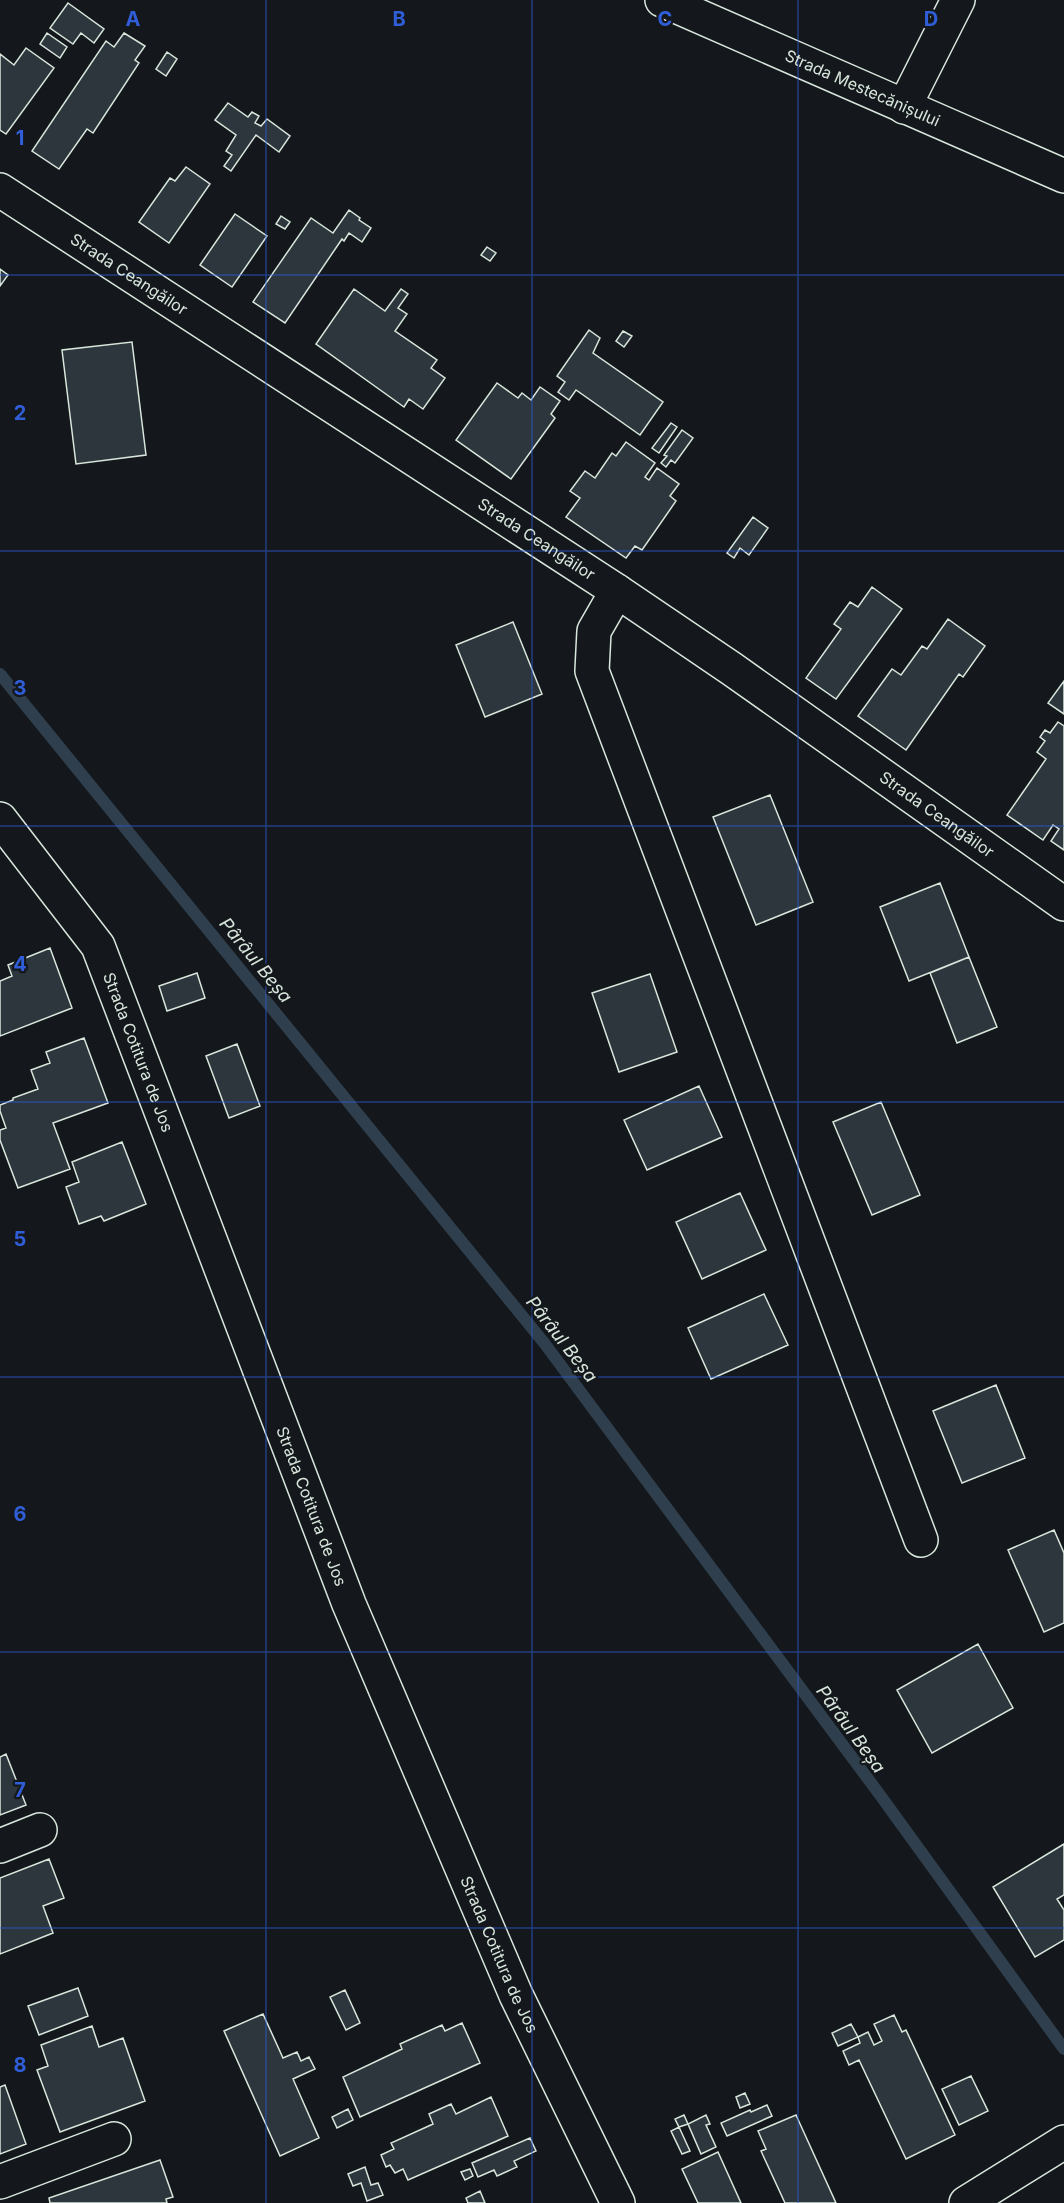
<svg xmlns="http://www.w3.org/2000/svg" width="1064" height="2203" viewBox="0 0 1064 2203" font-family="Inter,sans-serif">
  <rect width="100%" height="100%" fill="#14181c"/>
  <g fill="none" stroke-linecap="round" stroke-linejoin="round">
    <path stroke="#2f3f4d" stroke-width="12" d="M0 674 545 1344 880 1795 1064 2049"/>
  </g>
  <path fill="#2c363c" stroke="#d8e6dc" stroke-width="1.5" d="M68 3 104 29 94 43 81 33 73 44 50 28Z
    M47 33 67 47 60 58 40 44Z
    M124 33 145 46 135 60 139 63 93 133 87 129 59 169 32 151 106 41 114 47Z
    M26 48 54 68 6 134 0 130V54L14 65Z
    M167 52 177 59 166 76 156 69Z
    M228 103 248 117 252 112 259 116 255 123 261 126 267 119 290 136 279 152 256 135 231 171 224 166 232 155 226 151 236 135 215 120Z
    M186 167 210 184 169 243 139 222 170 178 175 181Z
    M349 210 360 218 359 220 371 228 362 242 349 233 344 241 342 239 285 323 253 302 311 218 333 233Z
    M235 214 267 236 232 287 200 265Z
    M281 216 290 222 285 229 276 224Z
    M487 247 496 253 490 261 481 255Z
    M0 269 8 275 0 286Z
    M354 289 385 311 401 289 408 294 398 308 407 314 395 331 437 360 431 368 445 378 423 409 409 399 404 407 316 344Z
    M589 330 600 338 593 353 663 402 640 435 576 390 569 400 558 392 565 382 557 376Z
    M623 331 632 336 624 347 616 341Z
    M132 342 146 455 76 464 62 350Z
    M497 383 518 398 522 393 531 400 540 387 560 401 551 414 555 418 511 479 456 440Z
    M671 423 677 427 659 453 652 448Z
    M682 430 693 438 675 463 671 460 666 467 661 463 667 456 664 455Z
    M626 442 655 463 645 477 649 480 657 468 679 484 670 496 676 501 642 550 635 546 626 558 566 517 580 498 570 491 585 471 595 478 612 453 616 456Z
    M753 517 768 528 749 555 740 548 734 558 727 553Z
    M872 587 902 609 836 699 806 678 841 629 834 624 850 602 858 607Z
    M948 619 985 646 963 677 959 674 906 750 858 716 892 669 901 675 922 646 927 649Z
    M513 622 542 694 485 717 456 645Z
    M1064 681V714L1048 703Z
    M1058 722 1064 726V850L1051 841 1059 829 1053 825 1043 840 1007 815 1046 759 1037 752 1045 741 1040 737 1045 730 1050 733Z
    M770 795 813 902 756 925 713 817Z
    M940 883 969 957 909 981 880 907Z
    M50 948 72 1008 0 1036V981L12 976 8 965Z
    M969 957 997 1027 957 1043 930 973Z
    M197 973 205 998 167 1011 159 986Z
    M650 974 677 1052 619 1072 592 993Z
    M84 1038 108 1103 53 1123 70 1169 18 1188 0 1140V1130L6 1128 0 1111V1105L13 1100V1098L38 1089 31 1070 50 1063 46 1052Z
    M237 1044 260 1106 229 1118 206 1056Z
    M699 1086 722 1137 647 1170 624 1120Z
    M881 1102 920 1195 872 1215 833 1122Z
    M122 1142 146 1204 104 1221 101 1216 79 1224 66 1187 79 1182 72 1162Z
    M740 1193 766 1250 702 1279 676 1222Z
    M764 1294 788 1345 711 1379 688 1328Z
    M996 1385 1025 1458 962 1483 933 1411Z
    M1054 1530 1064 1553V1623L1044 1632 1008 1550Z
    M978 1644 1013 1708 932 1753 897 1690Z
    M6 1754 26 1805 0 1815V1757Z
    M1064 1844V1895L1057 1899 1064 1910V1940L1035 1957 993 1887Z
    M49 1859 64 1898 43 1906 53 1933 0 1954V1878Z
    M78 1988 88 2016 39 2035 28 2006Z
    M345 1990 360 2023 346 2030 330 1997Z
    M263 2014 283 2058 297 2052 301 2061 309 2057 315 2069 293 2079 319 2138 280 2156 224 2031Z
    M894 2015 902 2032 906 2030 955 2135 906 2159 859 2060 849 2065 843 2051 860 2043 858 2037 868 2032 874 2045 882 2041 874 2024Z
    M462 2023 480 2063 360 2117 343 2077 402 2049 400 2044 442 2025 445 2031Z
    M851 2024 858 2037 838 2046 832 2033Z
    M92 2026 99 2047 123 2038 145 2101 60 2132 37 2070 48 2066 41 2045Z
    M971 2076 988 2111 959 2125 942 2089Z
    M5 2085 26 2144 0 2154V2087Z
    M745 2093 750 2104 740 2108 736 2097Z
    M491 2097 508 2136 408 2180 403 2169 395 2173 390 2165 386 2167 381 2155 394 2149 391 2143 433 2124 429 2114 451 2104 456 2114Z
    M767 2105 772 2116 727 2136 721 2123 750 2110 751 2112Z
    M348 2109 353 2120 337 2128 332 2117Z
    M684 2115 688 2124 679 2127 675 2119Z
    M706 2115 710 2124 706 2125 716 2147 701 2154 688 2124Z
    M796 2115 836 2203H785L761 2151 766 2149 758 2131Z
    M679 2127 690 2151 682 2154 671 2131Z
    M530 2138 536 2151 514 2161 517 2167 497 2176 494 2170 478 2177 472 2163Z
    M718 2152 741 2203H698L682 2169Z
    M160 2160 173 2197 166 2199 167 2203H50L49 2198Z
    M365 2167 371 2185 378 2183 383 2195 367 2201 361 2183 353 2186 348 2174Z
    M470 2169 473 2176 465 2180 461 2172Z
    M480 2191 485 2203H468L466 2198Z"/>
  <g fill="none" stroke-linecap="round" stroke-linejoin="round">
    <defs>
      <g id="minor">
        <path id="s1" d="M662 0 1064 176"/>
        <path d="M904 107 958 0"/>
        <path id="s2" d="M0 190 617 591 732 669 1064 904"/>
        <path d="M617 591 594 631 592 671 921 1540"/>
        <path id="s3" d="M0 819 98 946 349 1604 516 1995 618 2203"/>
        <path d="M0 1846 40 1830"/>
        <path d="M0 2182 114 2139"/>
        <path d="M966 2203 1064 2142"/>
      </g>
    </defs>
    <use href="#minor" stroke="#d8e6dc" stroke-width="36"/>
    <use href="#minor" stroke="#14181c" stroke-width="33"/>
  </g>
  <path fill="none" stroke="#305dd8" stroke-width="1.5" stroke-opacity="0.55" d="M266 0V2203M532 0V2203M798 0V2203M0 275H1064M0 551H1064M0 826H1064M0 1102H1064M0 1377H1064M0 1652H1064M0 1928H1064"/>
  <g text-anchor="middle" dominant-baseline="central" stroke-width="4.5" stroke-linejoin="round" paint-order="stroke">
    <g font-size="16" fill="#d8e6dc" stroke="#14181c">
      <text stroke="none"><textPath href="#s1" startOffset="219">Strada Mestecănișului</textPath></text>
      <text stroke="none"><textPath href="#s2" startOffset="154">Strada Ceangăilor</textPath></text>
      <text stroke="none"><textPath href="#s2" startOffset="640">Strada Ceangăilor</textPath></text>
      <text stroke="none"><textPath href="#s2" startOffset="1126">Strada Ceangăilor</textPath></text>
      <text stroke="none"><textPath href="#s3" startOffset="274">Strada Cotitura de Jos</textPath></text>
      <text stroke="none"><textPath href="#s3" startOffset="760">Strada Cotitura de Jos</textPath></text>
      <text stroke="none"><textPath href="#s3" startOffset="1246">Strada Cotitura de Jos</textPath></text>
    </g>
    <g font-size="18" font-style="italic" fill="#d8e6dc" stroke="#14181c">
      <text transform="translate(256 960) rotate(51)">Pârâul Beșa</text>
      <text transform="translate(562 1339) rotate(52)">Pârâul Beșa</text>
      <text transform="translate(851 1729) rotate(54)">Pârâul Beșa</text>
    </g>
  </g>
  <g font-size="20" text-anchor="middle" font-weight="bold" fill="#305dd8" stroke="#14181c" stroke-width="4.5" stroke-linejoin="round" paint-order="stroke">
    <text x="133" y="26">A</text>
    <text x="399" y="26">B</text>
    <text x="665" y="26">C</text>
    <text x="931" y="26">D</text>
    <text x="20" y="145">1</text>
    <text x="20" y="420">2</text>
    <text x="20" y="695">3</text>
    <text x="20" y="971">4</text>
    <text x="20" y="1246">5</text>
    <text x="20" y="1521">6</text>
    <text x="20" y="1797">7</text>
    <text x="20" y="2072">8</text>
  </g>
</svg>
